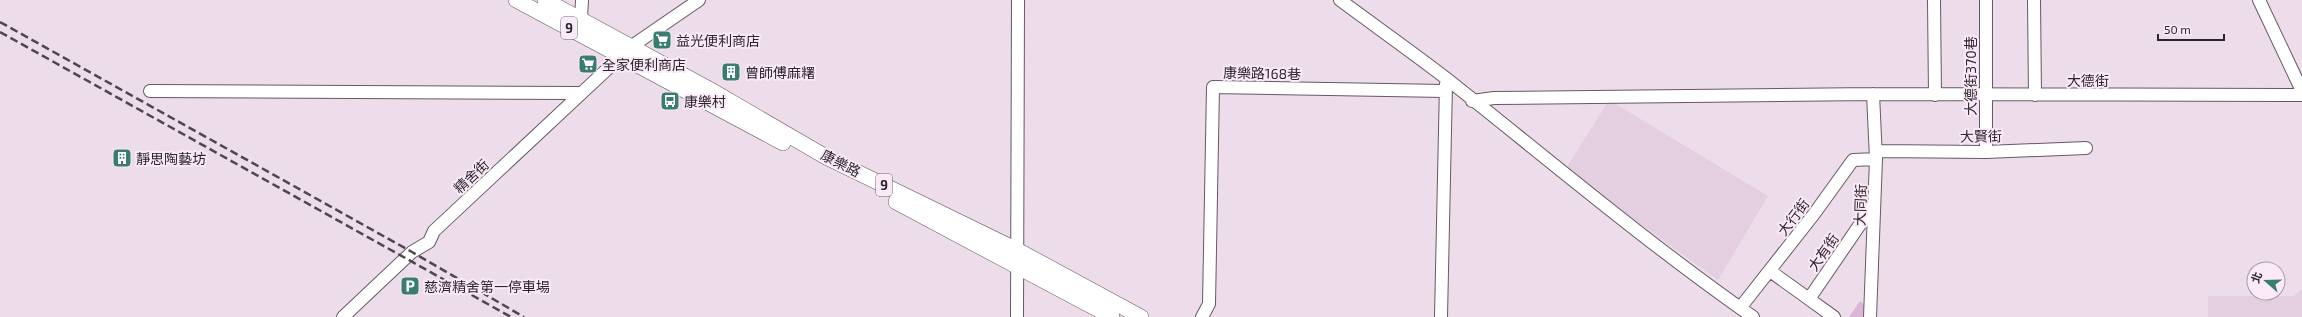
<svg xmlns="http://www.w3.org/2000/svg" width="2302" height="317" viewBox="0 0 2302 317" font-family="'Exo 2','Noto Sans TC',sans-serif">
  <rect width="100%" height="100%" fill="#edddeb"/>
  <path fill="#e4cfe1" d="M1609 100 1768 196 1718 280 1565 170Z
    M2302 289V317H2208V296H2294Z"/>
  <path fill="#dbb4d6" d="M1860 301 1867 307V317H1849Z"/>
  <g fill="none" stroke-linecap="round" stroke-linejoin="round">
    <defs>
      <path id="minor" d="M1340 0C1375 26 1412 52 1447 79 1548 159 1647 243 1753 317
        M1934 0 1935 95
        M1986 0V152
        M2034 0 2035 95
        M2259 0 2302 91
        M577 26 581 19 582 0
        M150 91 580 93
        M1472 101 1494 98 1873 94 2302 95
        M1876 151 1986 152 2086 148
        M1770 271 1834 317
        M1809 299 1874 204
        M1740 308 1814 214 1853 160 1876 159
        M343 317 412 252 429 242 434 231 632 46 699 0
        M1017 317 1018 0
        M1202 317 1209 304 1213 87 1445 91
        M1441 317 1446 84
        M1870 317 1876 159 1873 94"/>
      <path id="major" d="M516 0 783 143
        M545 0 709 89 826 157 1019 251 1141 317
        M896 202 1112 317"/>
    </defs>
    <use href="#minor" stroke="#665864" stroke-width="14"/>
    <use href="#major" stroke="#665864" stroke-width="16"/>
    <use href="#minor" stroke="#fff" stroke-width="12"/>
    <use href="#major" stroke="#fff" stroke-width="15"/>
    <path stroke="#4e474d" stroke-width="2.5" stroke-dasharray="8 4" stroke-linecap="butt" d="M0 22 412 252 524 317
      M0 32 511 317"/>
  </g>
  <defs>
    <symbol id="supermarket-square" viewBox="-11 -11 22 22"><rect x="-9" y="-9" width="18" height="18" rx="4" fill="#397d71" stroke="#faeaf8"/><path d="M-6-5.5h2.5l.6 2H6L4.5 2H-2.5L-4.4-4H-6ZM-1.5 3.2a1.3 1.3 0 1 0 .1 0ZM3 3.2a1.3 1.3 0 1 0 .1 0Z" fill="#fff"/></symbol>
    <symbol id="building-square" viewBox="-11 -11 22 22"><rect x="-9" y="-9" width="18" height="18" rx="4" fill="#397d71" stroke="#faeaf8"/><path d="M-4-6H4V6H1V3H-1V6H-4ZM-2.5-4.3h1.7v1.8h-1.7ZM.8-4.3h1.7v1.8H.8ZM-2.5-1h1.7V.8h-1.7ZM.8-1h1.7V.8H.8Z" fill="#fff"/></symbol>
    <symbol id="bus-square" viewBox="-11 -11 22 22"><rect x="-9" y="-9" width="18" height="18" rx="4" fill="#397d71" stroke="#faeaf8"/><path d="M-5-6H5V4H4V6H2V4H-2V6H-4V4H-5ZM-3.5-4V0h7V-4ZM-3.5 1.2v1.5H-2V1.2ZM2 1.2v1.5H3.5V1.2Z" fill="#fff"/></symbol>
    <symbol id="parking-square" viewBox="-11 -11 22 22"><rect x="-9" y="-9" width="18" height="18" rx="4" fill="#397d71" stroke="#faeaf8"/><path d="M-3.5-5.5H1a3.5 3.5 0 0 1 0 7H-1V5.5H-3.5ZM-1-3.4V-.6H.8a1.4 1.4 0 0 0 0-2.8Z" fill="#fff"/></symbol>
  </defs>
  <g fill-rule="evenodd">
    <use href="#supermarket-square" x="651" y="29" width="22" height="22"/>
    <use href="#supermarket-square" x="577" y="53" width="22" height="22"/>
    <use href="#building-square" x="720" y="61" width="22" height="22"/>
    <use href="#bus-square" x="659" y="90" width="22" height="22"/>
    <use href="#building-square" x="111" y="147" width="22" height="22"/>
    <use href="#parking-square" x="399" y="275" width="22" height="22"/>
  </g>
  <g text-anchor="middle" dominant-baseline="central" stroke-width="4" stroke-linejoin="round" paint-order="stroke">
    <g fill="#faeaf8" stroke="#696068" stroke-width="1">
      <rect x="561" y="17" width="16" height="22" rx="3"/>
      <rect x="876" y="174" width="16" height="22" rx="3"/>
    </g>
    <g font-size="13" font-weight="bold" fill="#2b252a">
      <text x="569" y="28">9</text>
      <text x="884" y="185">9</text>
    </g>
    <g font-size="14" fill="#2b252a" stroke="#faeaf8" text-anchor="start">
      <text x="676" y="40">益光便利商店</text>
      <text x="602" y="64">全家便利商店</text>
      <text x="745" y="72">曾師傅麻糬</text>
      <text x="684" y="101">康樂村</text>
      <text x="136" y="158">靜思陶藝坊</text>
      <text x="424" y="286">慈濟精舍第一停車場</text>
    </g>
    <g font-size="14" fill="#2b252a" stroke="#faeaf8">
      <text transform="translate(1262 73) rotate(1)">康樂路168巷</text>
      <text transform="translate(1970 76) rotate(-90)">大德街370巷</text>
      <text x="2088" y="80">大德街</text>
      <text transform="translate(1981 136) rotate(-1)">大賢街</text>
      <text transform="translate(841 163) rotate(27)">康樂路</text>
      <text transform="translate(471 176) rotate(-43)">精舍街</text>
      <text transform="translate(1860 205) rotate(-88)">大同街</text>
      <text transform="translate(1793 217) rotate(-53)">大行街</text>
      <text transform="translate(1823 252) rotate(-55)">大有街</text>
    </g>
  </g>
  <g transform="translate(2266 281) rotate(290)"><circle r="19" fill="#faeaf8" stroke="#a79ba6"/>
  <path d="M0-3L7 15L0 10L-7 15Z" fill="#397d71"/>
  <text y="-6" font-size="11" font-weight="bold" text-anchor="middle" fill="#2b252a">北</text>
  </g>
  <path d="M2158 34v6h66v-6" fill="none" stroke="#2b252a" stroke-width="2"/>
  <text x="2164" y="34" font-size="12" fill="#2b252a" stroke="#faeaf8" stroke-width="3" paint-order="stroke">50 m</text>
</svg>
